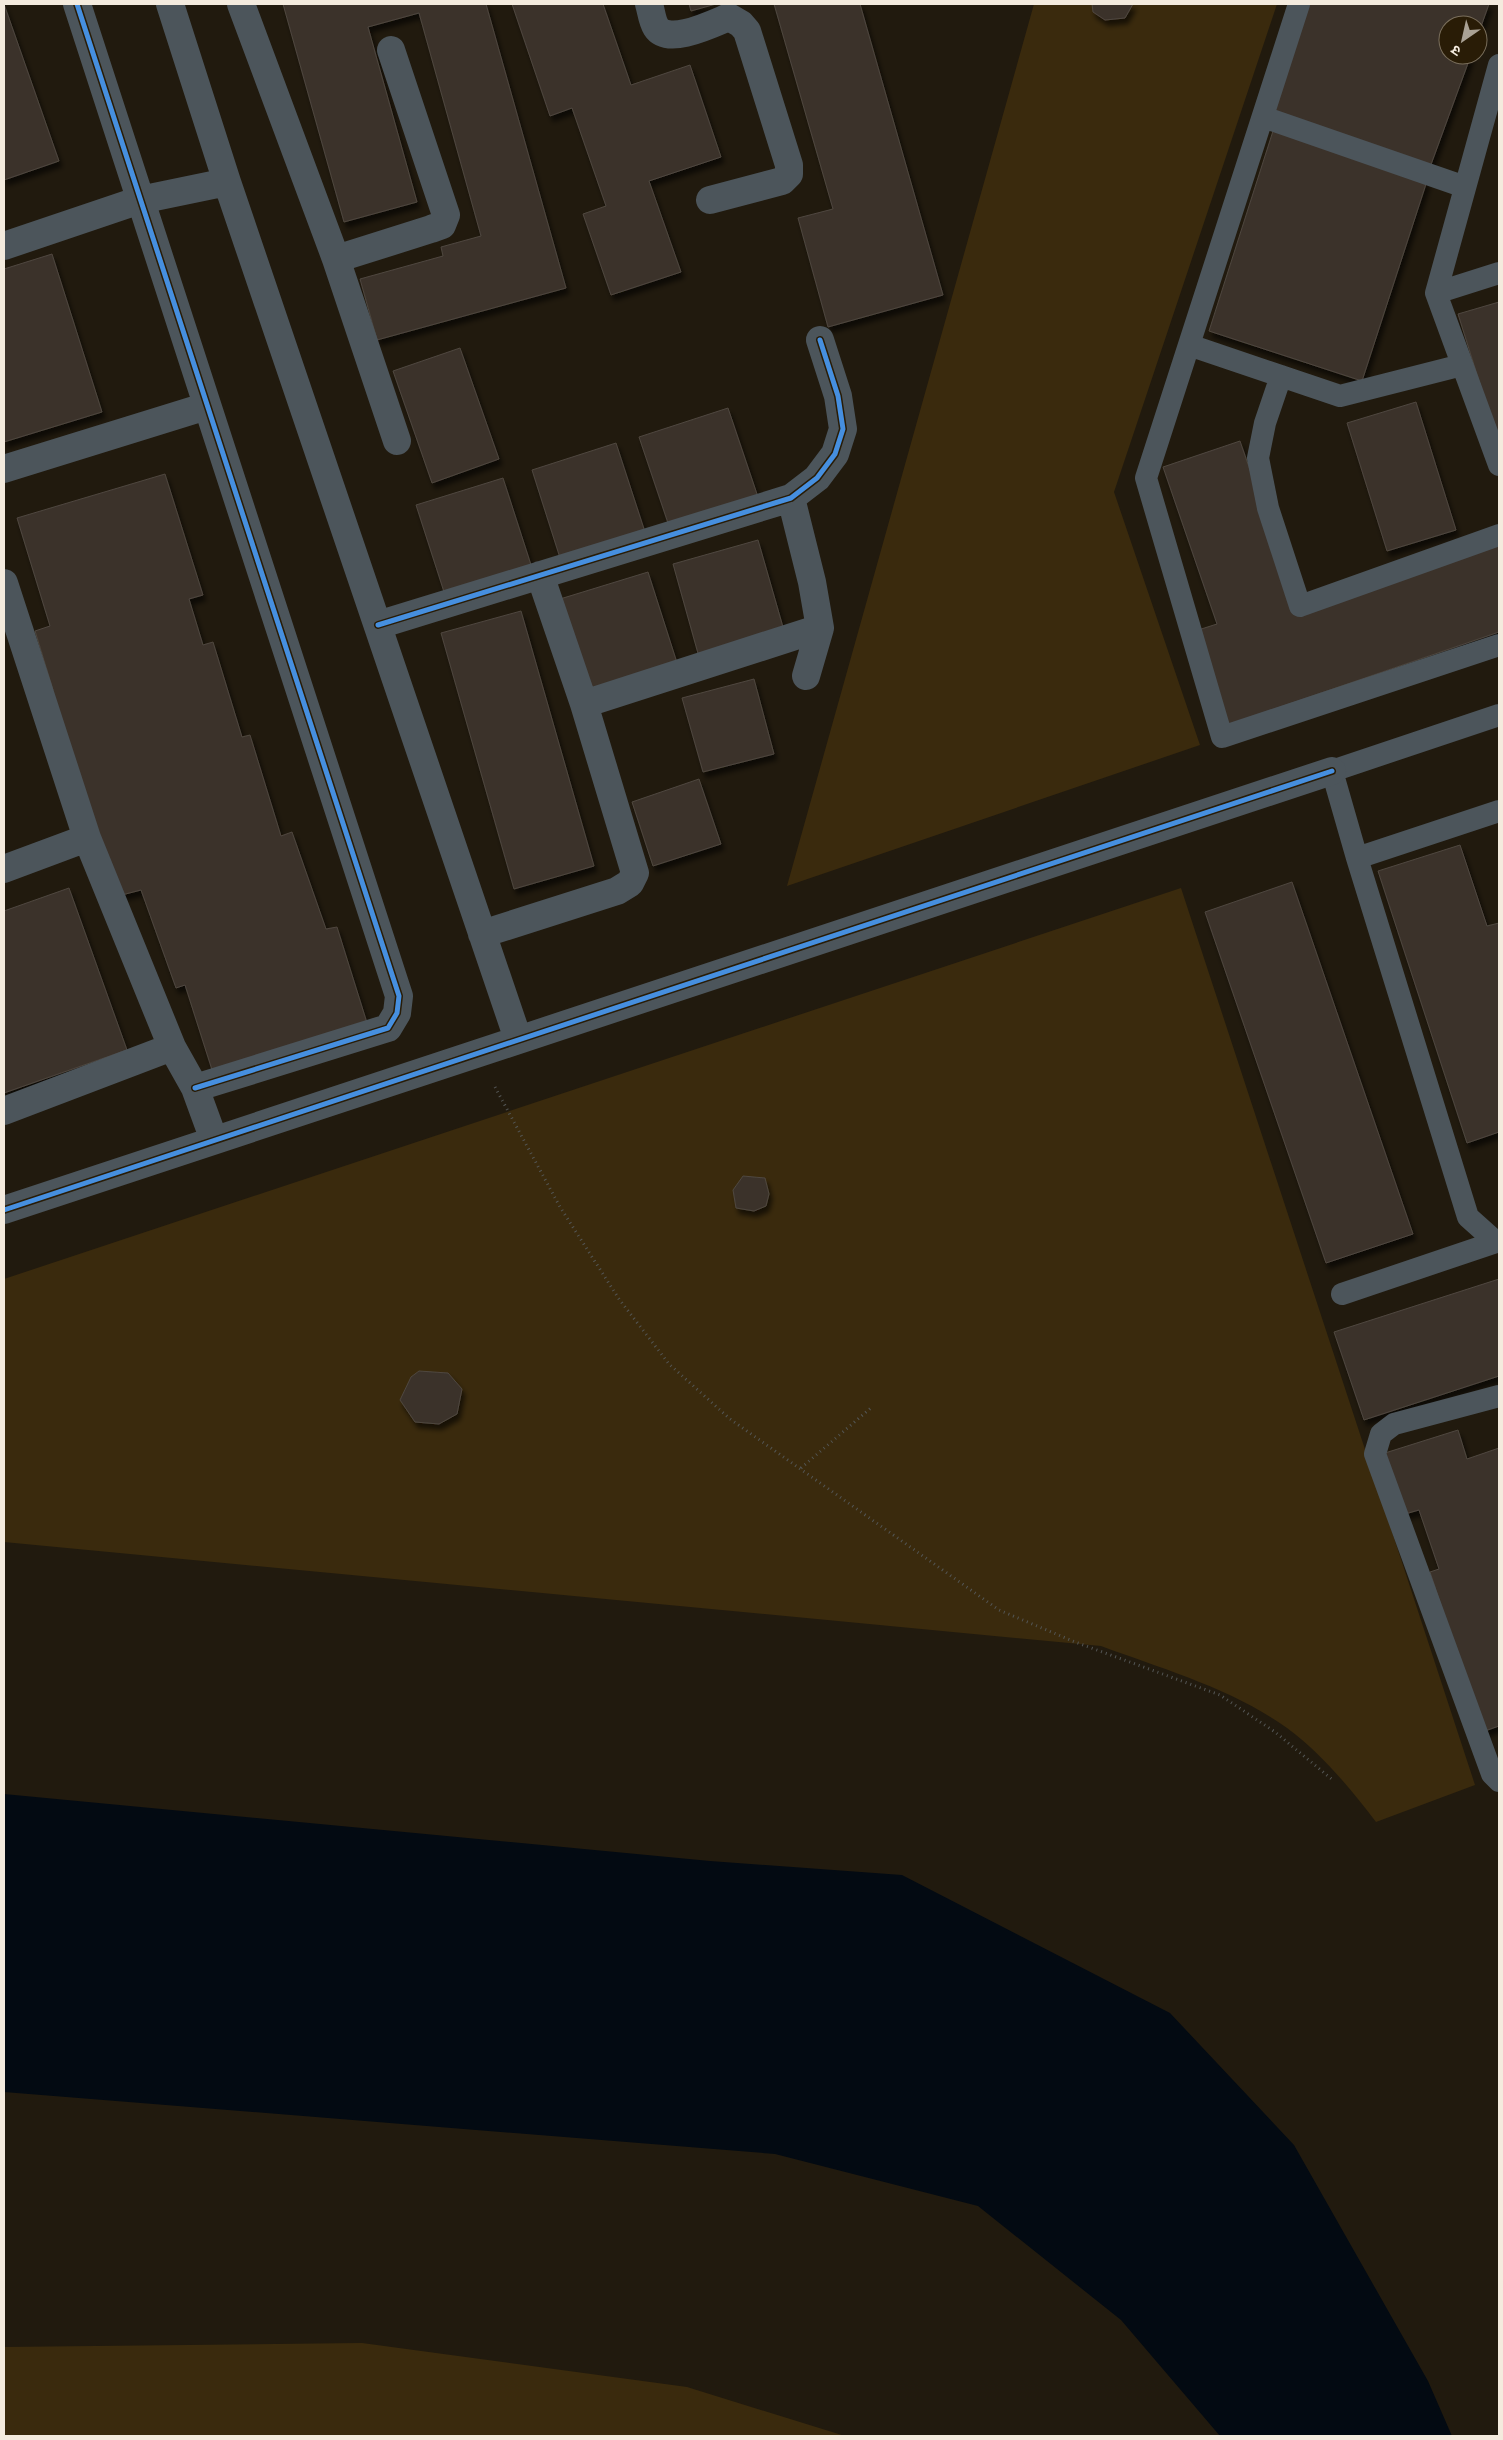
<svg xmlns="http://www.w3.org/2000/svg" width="1503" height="2440" viewBox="0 0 1503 2440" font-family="'Asap Condensed','Noto Sans Devanagari',sans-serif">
  <defs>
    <filter id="shadow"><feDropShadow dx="3" dy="5.5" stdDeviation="2.5" flood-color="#0009"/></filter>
  </defs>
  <rect width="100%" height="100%" fill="#211a0e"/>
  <path fill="#3a2a0d" d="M1034 4H1277L1114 492 1200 745 787 886Z
    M1181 888 1475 1785 1376 1822C1350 1788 1322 1754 1287 1728 1233 1689 1163 1669 1101 1646L4 1542V1279Z
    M362 2343 687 2387 845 2436H4V2347Z"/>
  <path fill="#030a12" d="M4 1794 710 1861 902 1875 1170 2013 1294 2145 1428 2381 1452 2436H1220L1121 2320 978 2206 775 2154 4 2092Z"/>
  <path fill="#3b332c" stroke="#4f473f" filter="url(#shadow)" d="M4 4 59 161 4 180Z
    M283 4H486L566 288 377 340 360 279 443 256 441 247 481 236 419 13 368 27 417 202 344 222Z
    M512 4H603L631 85 690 65 721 157 649 181 681 272 611 295 583 214 606 206 572 108 550 116Z
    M689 4H716L691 11Z
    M774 4H860L943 295 828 327 798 218 833 209Z
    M1092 4H1133L1125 18 1105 20 1093 12Z
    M1308 4H1489L1478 35V25H1448V55H1471L1429 170 1270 112Z
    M1273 131 1427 181 1362 381 1209 331Z
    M52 254 102 412 4 442V269Z
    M1499 302V445L1458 314Z
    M460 348 499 459 432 483 393 371Z
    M1416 402 1456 530 1387 551 1347 423Z
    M728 408 760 503 671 532 639 437Z
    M1240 441 1299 611 1499 543V632L1228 725 1195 631 1217 624 1163 467Z
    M616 443 646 535 561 561 532 470Z
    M165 474 203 595 189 599 203 645 213 642 242 737 250 735 281 836 292 832 326 929 337 927 368 1026 213 1073 185 985 176 988 141 890 118 896 51 691 53 690 35 631 50 626 17 518Z
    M503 478 532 568 445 595 416 505Z
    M758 540 785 634 699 657 673 564Z
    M648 572 679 669 590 696 560 599Z
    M521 611 594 866 514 889 441 633Z
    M754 679 774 754 703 772 682 698Z
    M699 779 721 844 653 866 632 802Z
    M1460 845 1487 926 1499 923V1132L1467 1143 1378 871Z
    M1292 882 1413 1234 1326 1263 1205 912Z
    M69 888 127 1050 4 1093V911Z
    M743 1176 765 1178 769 1194 766 1206 754 1211 736 1208 733 1190Z
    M1499 1279V1376L1364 1420 1334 1332Z
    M419 1371 448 1373 462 1389 457 1414 439 1424 415 1422 400 1400 411 1377Z
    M1458 1430 1467 1459 1499 1448V1726L1482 1732 1430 1572 1439 1569 1419 1510 1405 1514 1385 1453Z"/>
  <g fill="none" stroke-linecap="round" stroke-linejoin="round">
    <path stroke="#545655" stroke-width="3" stroke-dasharray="1 4" stroke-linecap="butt" d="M495 1087 560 1207 619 1299 669 1364 730 1419 999 1610 1075 1642 1220 1695 1275 1732 1334 1781
      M801 1468 872 1407"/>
    <path stroke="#4c555b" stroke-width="22" d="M1299 4 1146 478 1222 737 1499 645
      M1499 65 1436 293 1499 465
      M1263 117 1465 187
      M1436 293 1499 273
      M1189 345 1340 396 1462 365
      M1281 376 1265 423 1258 458 1268 508 1300 606 1499 535
      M1499 811 1357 858 1468 1217 1496 1242 1499 1241
      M1357 858 1332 771 1499 715
      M1342 1294 1496 1242
      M1499 1396 1394 1424 1381 1434 1375 1454 1492 1774 1499 1781"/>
    <path stroke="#4c555b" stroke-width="28" d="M77 4 399 996 397 1013 388 1028 195 1088
      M170 4 227 182 518 1039
      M241 4 336 259 397 441
      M649 4C651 10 652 21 656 27 668 46 712 24 729 17L741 24 747 31 789 165V174L782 181 710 200
      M4 246 140 200 227 182
      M336 259 431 229 442 225 446 215 391 50
      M4 469 207 406
      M791 498 812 582 820 628 806 676
      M4 583 87 838 172 1047 195 1088 214 1140
      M378 625 791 498 817 478 835 454 843 429 838 396 820 340
      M584 704 820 628
      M4 869 87 838
      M482 934 617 891 630 883 635 873 584 704 540 575
      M4 1111 172 1047
      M4 1210 1332 771"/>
    <defs>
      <path id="cycleway" d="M77 4 399 996 397 1013 388 1028 195 1088
        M378 625 791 498 817 478 835 454 843 429 838 396 820 340
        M4 1210 1332 771"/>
    </defs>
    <use href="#cycleway" stroke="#291c06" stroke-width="8"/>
    <use href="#cycleway" stroke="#468fdf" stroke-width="5"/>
  </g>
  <rect width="1503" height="2440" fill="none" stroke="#f4ebde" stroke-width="10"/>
  <g transform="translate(1463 40) rotate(214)"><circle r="24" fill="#291c06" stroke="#7a6f5c"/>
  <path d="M0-4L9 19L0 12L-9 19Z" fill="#aaa295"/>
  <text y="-8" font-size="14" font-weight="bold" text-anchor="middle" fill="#f4ebde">उ</text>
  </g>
</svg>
